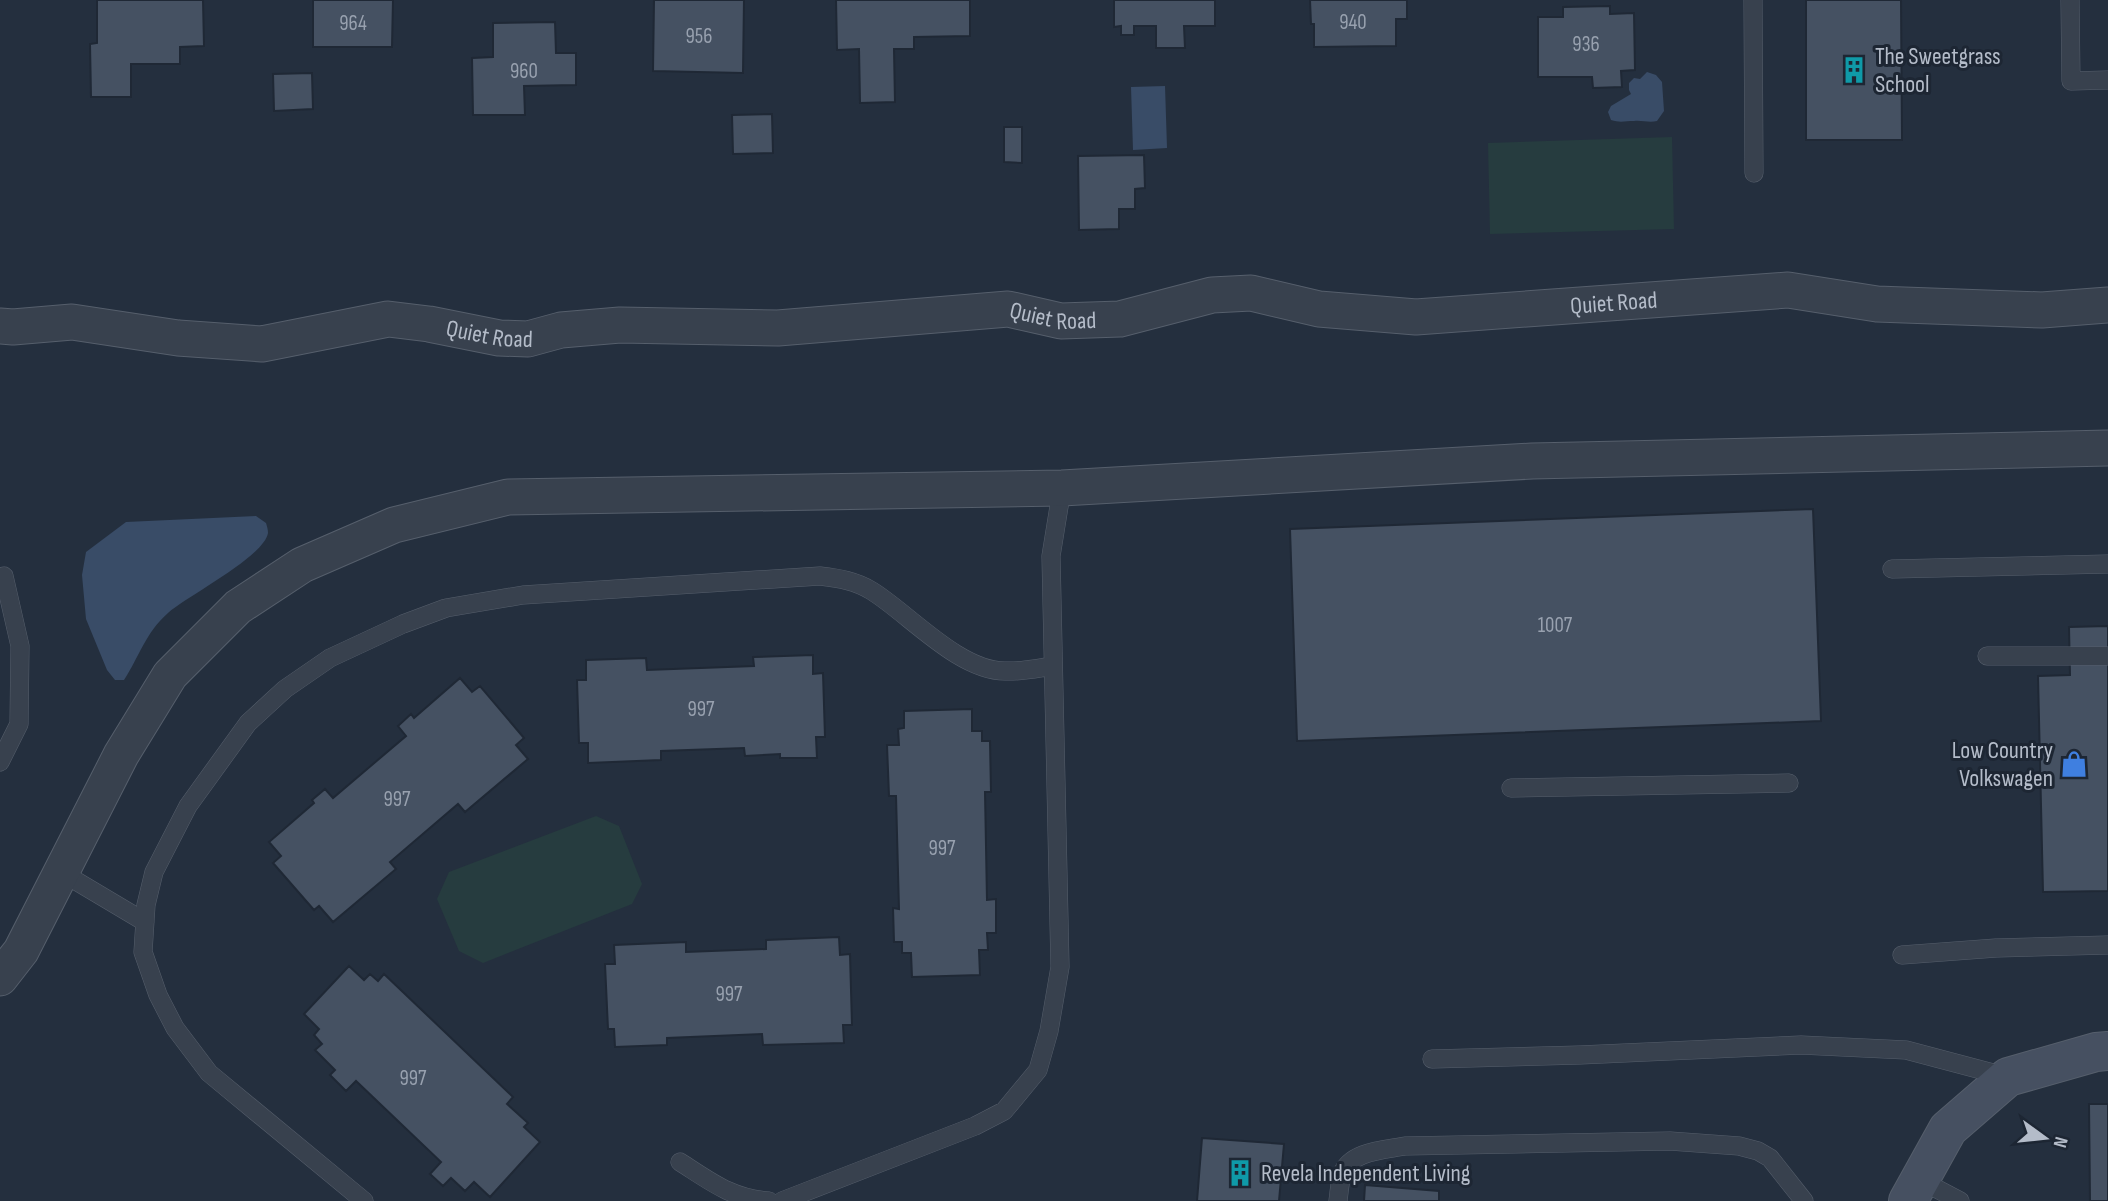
<svg xmlns="http://www.w3.org/2000/svg" width="2108" height="1201" viewBox="0 0 2108 1201" font-family="'Sofia Sans Condensed',sans-serif">
  <rect width="100%" height="100%" fill="#242f3e"/>
  <path fill="#263c3f" d="M1672 137 1674 229 1490 234 1488 143Z
    M596 816 619 826 642 884 632 904 483 963 459 951 437 899 449 872Z"/>
  <path fill="#394c67" d="M1647 72 1656 75 1662 82 1664 111 1657 121C1649 123 1642 120 1634 121 1625 121 1620 123 1611 120L1608 112 1611 106 1631 94 1629 90V83L1634 78 1640 79Z
    M1165 86 1167 148 1133 150 1131 87Z
    M256 516 266 523C267 526 268 530 268 533 264 557 187 596 168 613 146 632 139 657 124 680H115L107 670 86 619 82 575 86 552 126 522Z"/>
  <path fill="#455162" stroke="#1f2835" stroke-width="2" d="M97 0H203L204 46 180 47V64H131V97H91L90 44 97 43Z
    M313 0H393L392 47H313Z
    M654 0H744L743 73 653 71Z
    M836 0H970V36L914 37V49H894L895 102 860 103 859 49 837 50Z
    M1114 0H1215V26H1184L1185 48H1156V26H1134V35H1121V26L1114 27Z
    M1310 0H1407V19H1396V46L1314 47V24H1311Z
    M1806 0H1901L1902 140H1806Z
    M1610 6V14L1634 13 1635 70 1621 71 1622 87 1593 88 1592 77H1538V17H1563V7Z
    M555 22 556 53H576V85L524 86 525 115H473L472 58 493 57V23Z
    M312 73 313 109 274 111 273 74Z
    M772 114 773 153 733 154 732 115Z
    M1004 127H1022V163L1004 162Z
    M1144 155 1145 188 1135 189V209H1119V229L1079 230 1078 156Z
    M1813 509 1821 721 1297 741 1290 529Z
    M2108 626V891L2043 892 2038 676 2070 675 2069 627Z
    M813 655V674L823 673 825 737H816L817 758H780V754L745 756 744 748 661 751V760L588 763V743H579L577 680H586V660L646 658 647 670 754 666 753 657Z
    M460 678 472 692 480 686 524 738 516 745 528 759 465 812 458 804 390 862 396 869 333 922 319 906 314 910 273 863 281 856 269 842 314 803 312 800 325 789 333 798 406 736 398 726 411 714 414 718Z
    M972 709V731H982V741H990L991 792H985L987 900 996 899V933H987L988 950H979L980 975 912 977 911 953H902V942H894L893 908 899 909 896 796H889L887 745H899L898 729 904 728V711Z
    M839 937 840 955 850 954 852 1025H843L844 1043 763 1045 762 1034 667 1038V1045L615 1047 614 1029H608L605 964H615L614 945 686 942V952L766 949V940Z
    M349 966 364 980 370 974 378 981 384 974 513 1097 507 1104 528 1123 524 1127 540 1142 490 1197 474 1182 465 1191 451 1178 443 1186 430 1174 441 1162 356 1081 346 1091 330 1075 335 1070 315 1050 322 1044 314 1035 319 1029 304 1014Z
    M2089 1104H2108V1201H2090Z
    M1202 1138 1284 1144 1279 1201H1197Z
    M1365 1185 1439 1191V1201H1364Z"/>
  <g fill="none" stroke-linecap="round" stroke-linejoin="round">
    <defs>
      <path id="lane" d="M1753 0 1754 173
        M2070 0 2071 81 2108 80
        M1892 569 2108 564
        M1987 656H2108
        M0 762 19 724 20 646 4 576
        M1511 788 1789 783
        M61 872 145 922
        M1902 955 1996 948 2108 945
        M1432 1059 1580 1055 1801 1045 1906 1050 2008 1077
        M680 1162C710 1181 732 1199 769 1201
        M1920 1180 1960 1201
        M364 1201 209 1073 175 1028 158 995 143 952 146 905 154 872 188 806 248 723 285 689 330 658 403 624 446 608 523 595 820 576C838 578 856 581 872 591 909 614 959 671 1005 671 1021 672 1038 668 1053 666
        M782 1201 975 1126 1004 1111 1038 1070 1049 1031 1060 967 1051 556 1062 488
        M1338 1201C1339 1192 1340 1182 1342 1174 1350 1151 1385 1150 1405 1146L1670 1141 1739 1146 1758 1151 1770 1158 1804 1201"/>
      <g id="street">
        <path id="s1" d="M0 326 13 327 72 322 178 338 262 344 388 319 429 324 499 338 528 339 561 330 620 325 778 328 1008 309 1061 321 1120 319 1212 295 1251 293 1319 309 1416 317 1788 290 1877 304 2042 310 2108 305"/>
        <path d="M0 978 21 951 121 755 170 675 238 607 302 565 394 525 508 497 1062 488 1532 461 2108 448"/>
      </g>
      <path id="secondary" d="M1908 1201 1948 1129 2008 1077 2096 1052 2108 1051"/>
    </defs>
    <use href="#lane" stroke="#565f6c" stroke-width="19"/>
    <use href="#street" stroke="#565f6c" stroke-width="37"/>
    <use href="#secondary" stroke="#565f6c" stroke-width="40"/>
    <use href="#lane" stroke="#38414e" stroke-width="18"/>
    <use href="#street" stroke="#38414e" stroke-width="35"/>
    <use href="#secondary" stroke="#465061" stroke-width="38"/>
  </g>
  <defs>
    <symbol id="building-bare" viewBox="-9 -9 18 18"><path d="M-4-6H4V6H1V3H-1V6H-4ZM-2.5-4.3h1.7v1.8h-1.7ZM.8-4.3h1.7v1.8H.8ZM-2.5-1h1.7V.8h-1.7ZM.8-1h1.7V.8H.8Z" fill="#0f9aa8" stroke="#1d2633" stroke-width="2.5" paint-order="stroke"/></symbol>
    <symbol id="shop-bare" viewBox="-9 -9 18 18"><path d="M-5-2.5h2.3a2.7 3.5 0 0 1 5.4 0H5L5.5 6h-11ZM-1.5-2.5h3a1.5 2.3 0 0 0-3 0Z" fill="#3f7fe0" stroke="#1d2633" stroke-width="2.5" paint-order="stroke"/></symbol>
  </defs>
  <g fill-rule="evenodd">
    <use href="#building-bare" x="1835" y="51" width="38" height="38"/>
    <use href="#shop-bare" x="2055" y="745" width="38" height="38"/>
    <use href="#building-bare" x="1221" y="1154" width="38" height="38"/>
  </g>
  <g text-anchor="middle" dominant-baseline="central" stroke-width="6" stroke-linejoin="round" paint-order="stroke">
    <g font-size="21" fill="#98a1af">
      <text x="1353" y="22">940</text>
      <text x="353" y="23">964</text>
      <text x="699" y="36">956</text>
      <text x="1586" y="44">936</text>
      <text x="524" y="71">960</text>
      <text x="1555" y="625">1007</text>
      <text x="701" y="709">997</text>
      <text x="397" y="799">997</text>
      <text x="942" y="848">997</text>
      <text x="729" y="994">997</text>
      <text x="413" y="1078">997</text>
    </g>
    <g font-size="24" fill="#b4bcc9" stroke="#1d2633" text-anchor="start">
      <text x="1875" y="56">The Sweetgrass<tspan x="1875" dy="28">School</tspan></text>
      <text x="2053" y="750" text-anchor="end">Low Country<tspan x="2053" dy="28">Volkswagen</tspan></text>
      <text x="1261" y="1173">Revela Independent Living</text>
    </g>
    <g font-size="24" fill="#b4bcc9" stroke="#1d2633">
      <text stroke="none"><textPath href="#s1" startOffset="1629">Quiet Road</textPath></text>
      <text stroke="none"><textPath href="#s1" startOffset="1062">Quiet Road</textPath></text>
      <text stroke="none"><textPath href="#s1" startOffset="495">Quiet Road</textPath></text>
    </g>
  </g>
  <g transform="translate(2045 1138) rotate(105)" stroke="#1d2633" stroke-width="5" paint-order="stroke">
  <path d="M0-5L12 26L0 18L-12 26Z" fill="#b4bcc9"/>
  <text y="-10" font-size="19" font-weight="bold" text-anchor="middle" fill="#b4bcc9">N</text>
  </g>
</svg>
